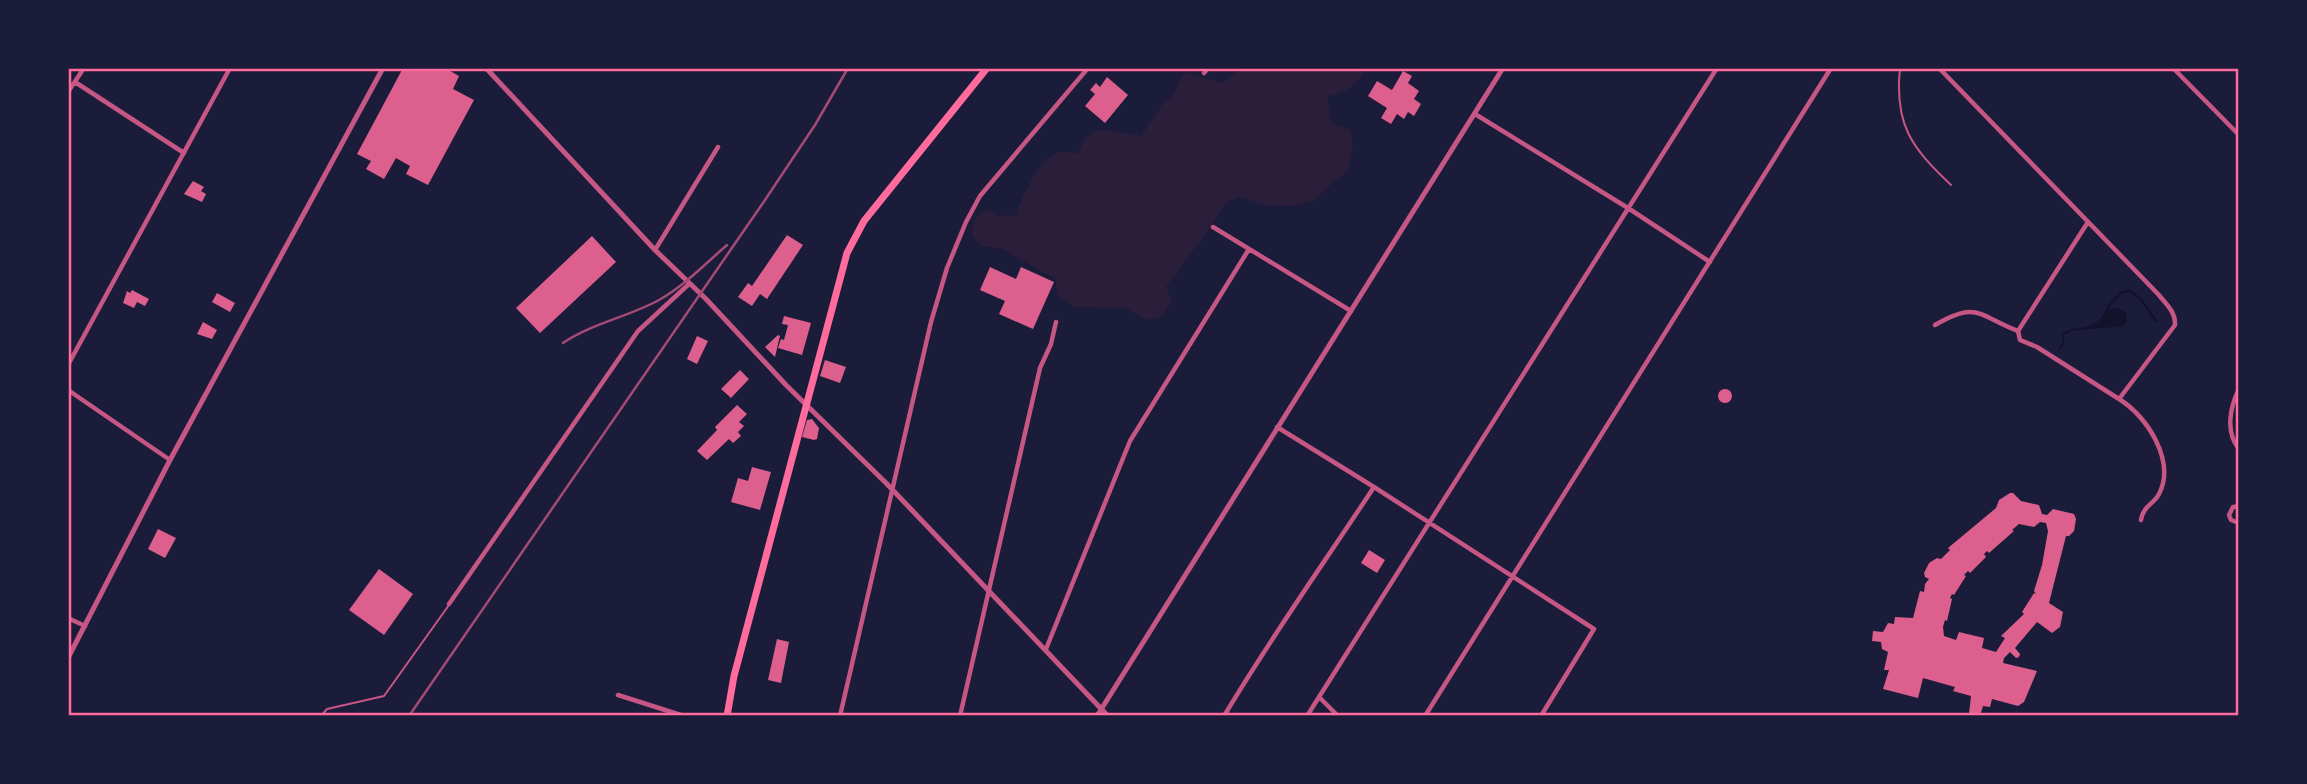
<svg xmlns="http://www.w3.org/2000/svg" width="2307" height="784" viewBox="0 0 2307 784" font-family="'Space Grotesk',sans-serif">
  <rect width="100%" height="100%" fill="#1b1b3a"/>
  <path fill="#2a1e3b" d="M1240 68H1367C1358 84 1346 94 1327 96L1331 123 1351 130 1353 149 1347 171 1312 201 1293 206 1266 205 1238 197 1225 204 1207 232 1166 287 1172 302 1161 317 1148 320 1125 308 1075 307 1058 295 1055 279 1003 249 981 246 972 235C973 222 976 215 988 210L999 216 1016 215C1020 199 1039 160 1056 153 1062 151 1072 153 1079 153 1089 118 1113 134 1141 136L1164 102 1172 97 1184 72 1223 83Z"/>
  <path fill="#12122b" d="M2108 306 2111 309 2118 308 2126 312 2127 321 2123 326 2071 331 2064 335V344L2059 351 2058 349 2062 344 2063 333C2073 326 2090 329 2098 321 2103 318 2104 310 2108 306Z"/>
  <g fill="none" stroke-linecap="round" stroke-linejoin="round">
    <path stroke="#12122b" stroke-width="2.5" d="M2108 306 2122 292 2131 291 2142 301 2156 321"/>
  </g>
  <path fill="#dd5f8e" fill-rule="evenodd" d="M403 68H445L459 76 453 89 474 100 428 185 406 174 410 166 396 158 384 179 366 169 371 161 357 154Z
    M1403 71 1412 76 1408 83 1419 91 1414 99 1421 104 1414 116 1408 112 1404 119 1397 114 1391 124 1381 118 1387 108 1368 96 1377 81 1392 90Z
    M1107 77 1128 95 1105 123 1085 106 1095 94 1090 90 1096 83 1100 87Z
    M193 181 204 187 201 191 206 194 202 202 184 194Z
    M787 235 803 245 767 299 760 294 752 306 738 297 748 283 752 286Z
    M592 236 616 262 540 333 516 308Z
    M990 267 1016 279 1021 267 1054 282 1033 329 999 314 1005 301 980 290Z
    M132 290 149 299 145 306 137 302 134 308 123 303 127 291 130 293Z
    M217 293 235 303 230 312 212 302Z
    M784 316 811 323 802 355 778 348 781 339 784 340 788 325 782 324Z
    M203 322 217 330 212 339 197 334Z
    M778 335 780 336 775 357 765 347Z
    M697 336 708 341 697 364 687 359Z
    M825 360 846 367 840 383 820 376Z
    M740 370 749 379 731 398 721 389Z
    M1718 396a7 7 0 1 1 14 0a7 7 0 1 1-14 0Z
    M737 405 747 414 739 422 744 426 738 432 741 436 733 443 729 439 707 460 697 451 717 430 715 427Z
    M812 419 819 428 817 439 814 440 802 437 807 420Z
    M752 467 771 472 760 510 731 502 738 478 748 481Z
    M2010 493H2013L2021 501 2039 505 2042 514 2047 515 2053 509 2074 514 2076 519 2074 531 2069 536H2066L2049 603 2063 612 2060 627 2052 633 2037 622 2015 648 2020 654 2019 657 2016 658 2010 652 2004 658 2003 663 2037 671 2024 702 2018 706 1992 699 1990 707 1983 706 1980 716H1978L1969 714 1971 696 1953 691 1955 687 1923 678 1918 698 1883 689 1889 670H1884L1888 652 1882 649 1881 642 1872 641 1873 631 1883 632 1888 623 1894 624 1895 617 1913 618 1920 591 1924 592 1925 584 1929 579 1925 577 1924 573 1929 563 1937 558 1941 559 1950 550 1948 548 1996 508 1999 500ZM2040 522 2046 523 2048 531 2042 565 2034 591 2036 594 2034 593 2022 612 2024 614 2001 636 2005 638 1996 652 1982 648 1984 638 1959 632 1956 640 1944 636 1943 627 1945 620 1947 621 1952 599 1950 598 1952 594 1954 595 1966 576 1964 575 1968 571 1970 573 1986 557 1984 554 1987 551 1989 553 2014 531 2012 530 2019 524 2034 527Z
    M158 529 176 538 165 558 148 549Z
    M1369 550 1385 560 1377 573 1361 563Z
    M379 569 413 594 384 635 349 610Z
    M777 639 789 642 781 683 768 680Z"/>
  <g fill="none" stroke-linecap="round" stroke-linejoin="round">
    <path stroke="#c65784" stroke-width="2" d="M1900 68C1894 125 1912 148 1951 185
      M321 716 327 709 384 696 449 605"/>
    <path stroke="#c65784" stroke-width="4.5" d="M1939 68 2158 294C2166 304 2176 312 2175 325L2119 399 2037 347 2020 340 2018 331
      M2173 68 2239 135
      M1204 73 1208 68
      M75 82 184 153
      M68 92 84 68
      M1475 114 1628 208 1710 262
      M1213 227 1351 311
      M655 250 718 147
      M1935 325C1978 300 1978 316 2018 331
      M2018 331 2088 222
      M68 365 230 68
      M2239 389C2230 407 2225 432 2239 449
      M68 390 170 460
      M2119 399C2147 416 2176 461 2159 494 2154 504 2143 506 2141 520
      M1277 427 1374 487 1594 629 1541 716
      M2239 506 2233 507 2229 515 2231 520 2239 523
      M449 604 638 331 689 284
      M68 618 85 626
      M1046 649 1130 441 1249 249
      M618 695 684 716
      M1319 697 1338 716
      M840 716 931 322 947 268 966 222 980 196 1088 68
      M960 716 1040 368 1051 344 1056 322
      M1224 716C1271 637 1324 563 1374 487
      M1307 716 1717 68
      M1425 716 1831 68"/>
    <path stroke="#c65784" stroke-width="5" d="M486 68 655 250 706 299 786 385 886 483 1108 716
      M68 658 170 460 383 68
      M1097 716 1503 68"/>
    <path stroke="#ff6b9d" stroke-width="7" d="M727 716 734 676 847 253 864 221 987 68"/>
    <path stroke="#a44b75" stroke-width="2.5" d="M563 343C593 323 628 317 659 300 684 286 705 264 727 245
      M409 716 765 200 815 125 848 68"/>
  </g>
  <rect width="2307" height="784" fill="none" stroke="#1b1b3a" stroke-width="140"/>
  <rect x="70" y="70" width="2167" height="644" fill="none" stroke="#ff6b9d" stroke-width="2.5"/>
</svg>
